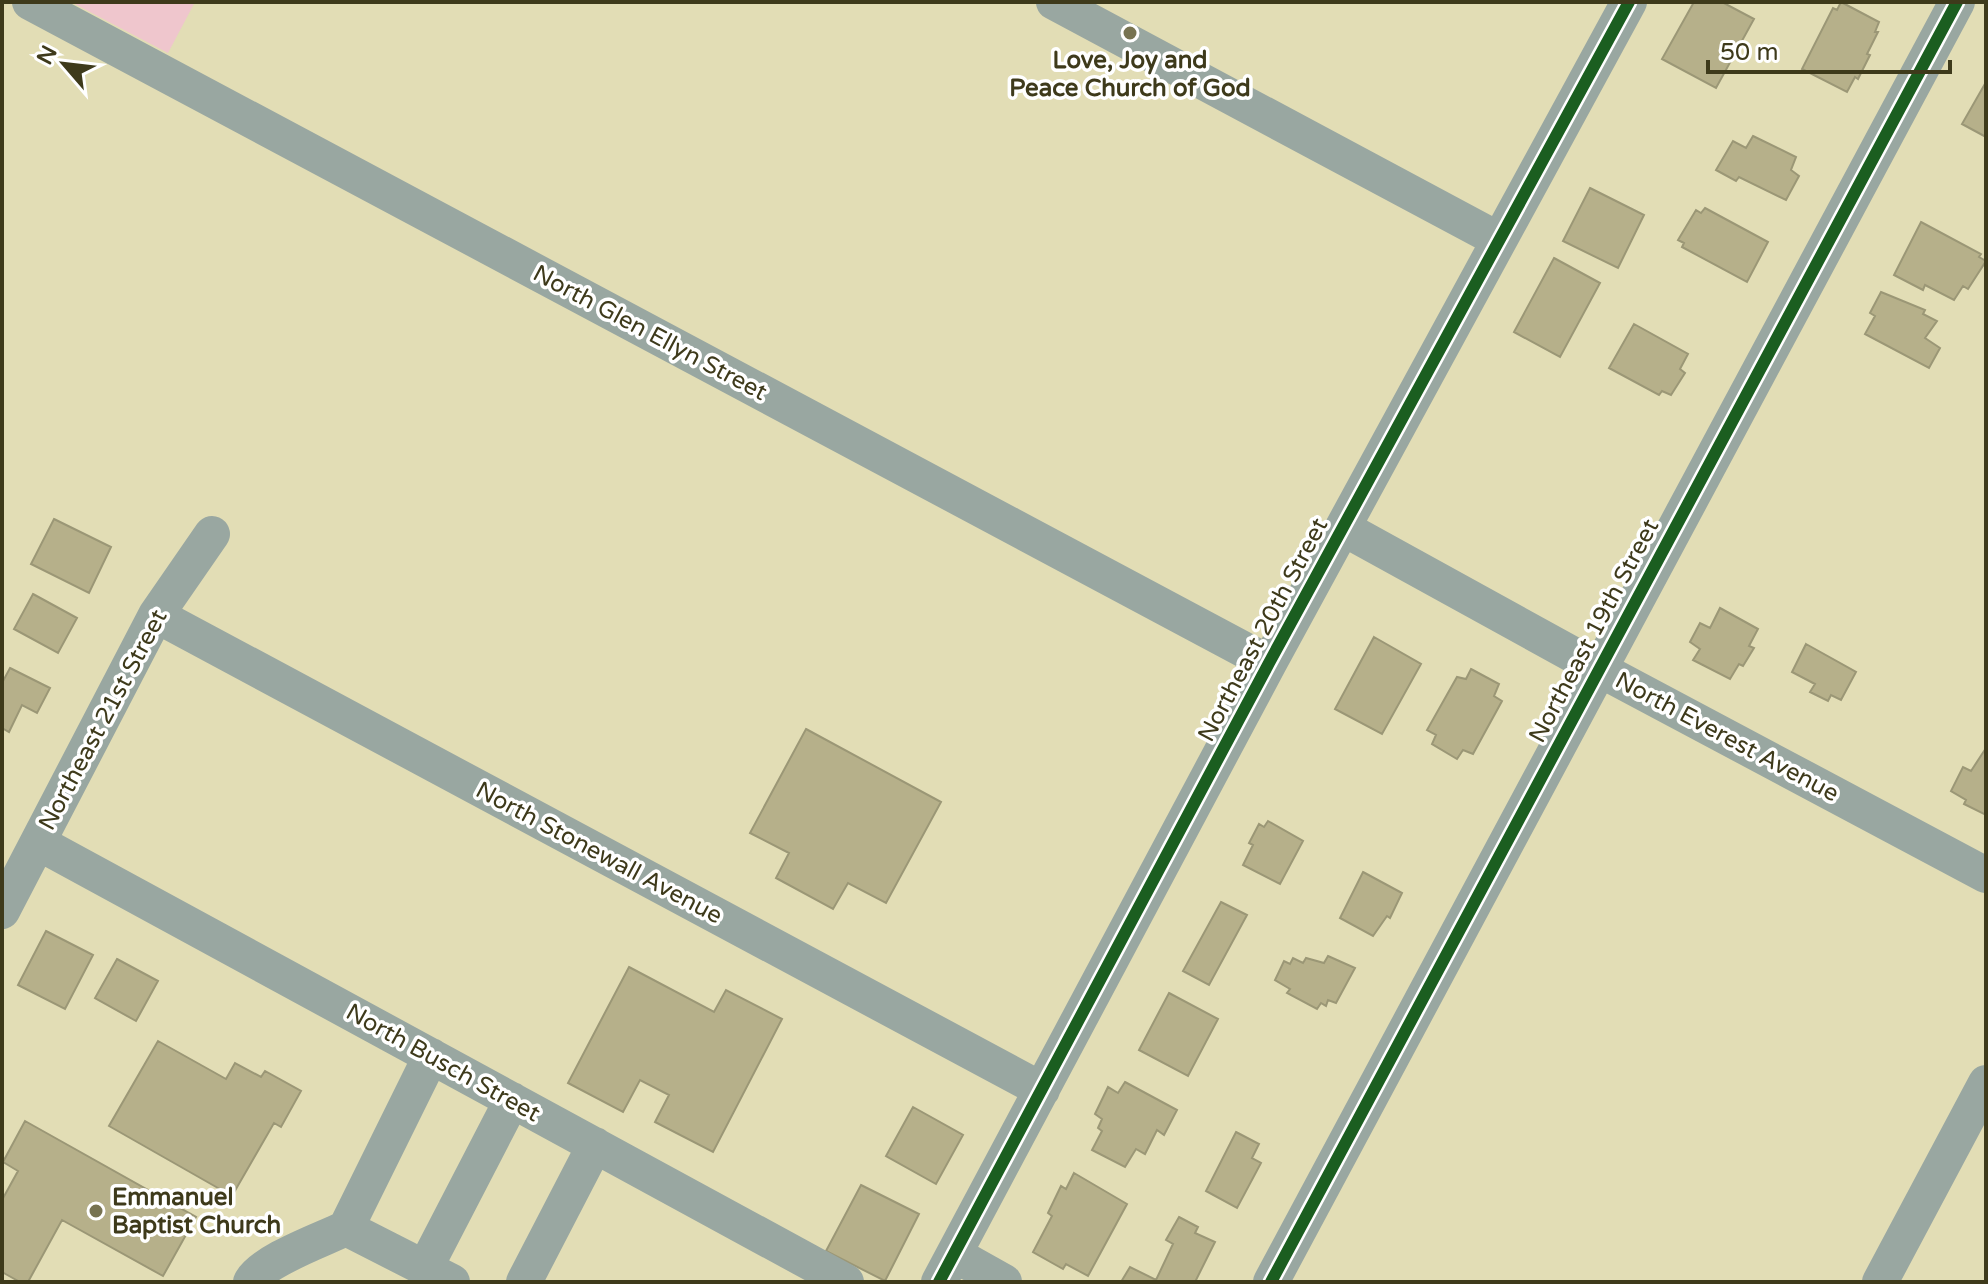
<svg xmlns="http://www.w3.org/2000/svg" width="1988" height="1284" viewBox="0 0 1988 1284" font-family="'Varela Round',sans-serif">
  <rect width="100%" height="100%" fill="#e2ddb5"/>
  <path fill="#efc6cd" d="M71 2H195L168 53Z"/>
  <path fill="#b6b08a" stroke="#9b9776" stroke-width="2" d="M1694 2H1722L1754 19 1716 88 1662 59Z
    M1841 2 1879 22 1875 32H1878L1867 54 1870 55 1858 79 1855 77 1847 92 1802 69 1833 8 1837 10Z
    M1986 82V137L1962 124Z
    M1753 136 1796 157 1791 170 1799 176 1786 200 1739 177 1736 181 1716 170 1733 141 1746 148Z
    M1590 188 1644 215 1618 268 1563 241Z
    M1705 208 1768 242 1747 282 1682 247 1684 243 1678 240 1696 210 1701 213Z
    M1921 222 1981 254 1979 257 1986 261 1968 289 1963 286 1954 300 1925 285 1923 290 1894 275Z
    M1554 258 1600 283 1560 357 1514 332Z
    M1881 292 1925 310 1923 314 1937 321 1925 338 1940 348 1929 368 1865 334 1875 316 1870 313Z
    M1634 324 1688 354 1680 369 1685 373 1671 395 1662 391 1659 395 1609 368Z
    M54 519 111 547 89 593 31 564Z
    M33 594 77 618 58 653 14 629Z
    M1720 608 1758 629 1749 646 1754 648 1743 666 1739 664 1730 679 1693 660 1700 649 1690 642 1700 623 1710 628Z
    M1374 637 1421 664 1382 734 1335 709Z
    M1806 644 1856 672 1841 700 1831 695 1828 701 1810 692 1815 684 1792 672Z
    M10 668 50 688 37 713 22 705 9 732 2 728V683Z
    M1471 669 1499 684 1494 696 1502 701 1473 754 1463 750 1457 759 1432 744 1436 735 1427 730 1457 677 1466 679Z
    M806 729 941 802 886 903 848 883 833 909 776 878 789 853 750 833Z
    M1986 748V815L1964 804 1966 800 1951 791 1963 767 1971 771Z
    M1268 821 1303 841 1280 884 1243 865 1253 845 1249 843 1259 824 1264 827Z
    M1363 872 1402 893 1390 918 1387 916 1373 936 1340 918Z
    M1221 902 1247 915 1209 985 1183 971Z
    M46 931 93 955 65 1009 18 985Z
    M1328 956 1355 968 1336 1003 1328 1000 1326 1006 1321 1003 1317 1009 1287 993 1290 989 1275 980 1284 961 1290 964 1293 958 1303 963 1306 958 1324 963Z
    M117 959 158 981 136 1021 95 998Z
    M629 967 714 1012 726 990 782 1019 713 1152 655 1122 669 1095 640 1080 623 1112 568 1083Z
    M1169 993 1218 1019 1188 1076 1139 1050Z
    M158 1041 226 1079 235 1063 261 1077 265 1071 301 1091 281 1127 274 1123 232 1196 109 1126Z
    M1125 1082 1177 1110 1164 1135 1157 1130 1145 1154 1136 1149 1125 1167 1092 1150 1102 1131 1098 1128 1102 1119 1095 1114 1108 1087 1118 1093Z
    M913 1107 963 1135 936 1184 886 1156Z
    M25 1121 196 1217 163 1276 62 1220 28 1282H20L2 1272V1200L18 1171 3 1162Z
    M1236 1132 1259 1144 1252 1158 1261 1163 1237 1208 1206 1191Z
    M1074 1173 1127 1204 1088 1276 1066 1264 1063 1269 1033 1252 1052 1216 1048 1213 1061 1186 1066 1189Z
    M861 1185 919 1214 885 1281 826 1251Z
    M1179 1217 1198 1227 1195 1233 1215 1242 1195 1282H1121L1130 1267 1156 1280 1173 1244 1166 1240Z"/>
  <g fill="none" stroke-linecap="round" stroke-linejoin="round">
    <path stroke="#99a7a1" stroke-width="36" d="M30 2 1269 663
      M1054 2 1499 240
      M1343 528 1599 669 1986 875
      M156 615 1042 1090
      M39 843 846 1282
      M2 911 156 615 212 534
      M431 1056 346 1228 452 1282
      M954 1254 1004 1282
      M425 1268 512 1100
      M251 1282C263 1260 322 1240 346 1228
      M524 1282 595 1145
      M939 1282 1269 663 1629 2
      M1271 1282 1957 2
      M1880 1282 1986 1083"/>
    <defs>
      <path id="cycleway" d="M939 1282 1269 663 1629 2
        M1271 1282 1957 2"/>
    </defs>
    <use href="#cycleway" stroke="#fff" stroke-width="17"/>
    <use href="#cycleway" stroke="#1b5e20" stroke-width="12"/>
  </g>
  <g fill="#777351" stroke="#fff" stroke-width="3">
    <circle cx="1130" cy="33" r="8"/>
    <circle cx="96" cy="1211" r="8"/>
  </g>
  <g text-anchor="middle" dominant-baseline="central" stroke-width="7" stroke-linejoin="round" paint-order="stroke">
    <g font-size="24" font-weight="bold" fill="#3e3a1b" stroke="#fff">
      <text x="1130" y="60">Love, Joy and<tspan x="1130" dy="28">Peace Church of God</tspan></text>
      <text x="112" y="1197" text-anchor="start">Emmanuel<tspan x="112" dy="28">Baptist Church</tspan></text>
    </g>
    <g font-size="24" fill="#3e3a1b" stroke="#fff">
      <text transform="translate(650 333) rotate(28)">North Glen Ellyn Street</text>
      <text transform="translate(1263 630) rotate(-62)">Northeast 20th Street</text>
      <text transform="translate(1594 631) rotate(-62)">Northeast 19th Street</text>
      <text transform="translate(103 720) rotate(-62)">Northeast 21st Street</text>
      <text transform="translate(1727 737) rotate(28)">North Everest Avenue</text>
      <text transform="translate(599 853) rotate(28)">North Stonewall Avenue</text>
      <text transform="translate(443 1063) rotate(29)">North Busch Street</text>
    </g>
  </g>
  <rect width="1988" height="1284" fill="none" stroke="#3e3a1b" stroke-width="8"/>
  <g transform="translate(64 64) rotate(298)" stroke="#ffffff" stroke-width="6" paint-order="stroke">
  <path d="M0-6L14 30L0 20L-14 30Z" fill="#3e3a1b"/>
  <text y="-12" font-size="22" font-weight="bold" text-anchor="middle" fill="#3e3a1b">N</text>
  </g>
  <path d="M1708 60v12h242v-12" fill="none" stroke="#3e3a1b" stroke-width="4"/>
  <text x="1720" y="60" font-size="24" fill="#3e3a1b" stroke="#ffffff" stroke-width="6" paint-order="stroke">50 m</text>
</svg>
